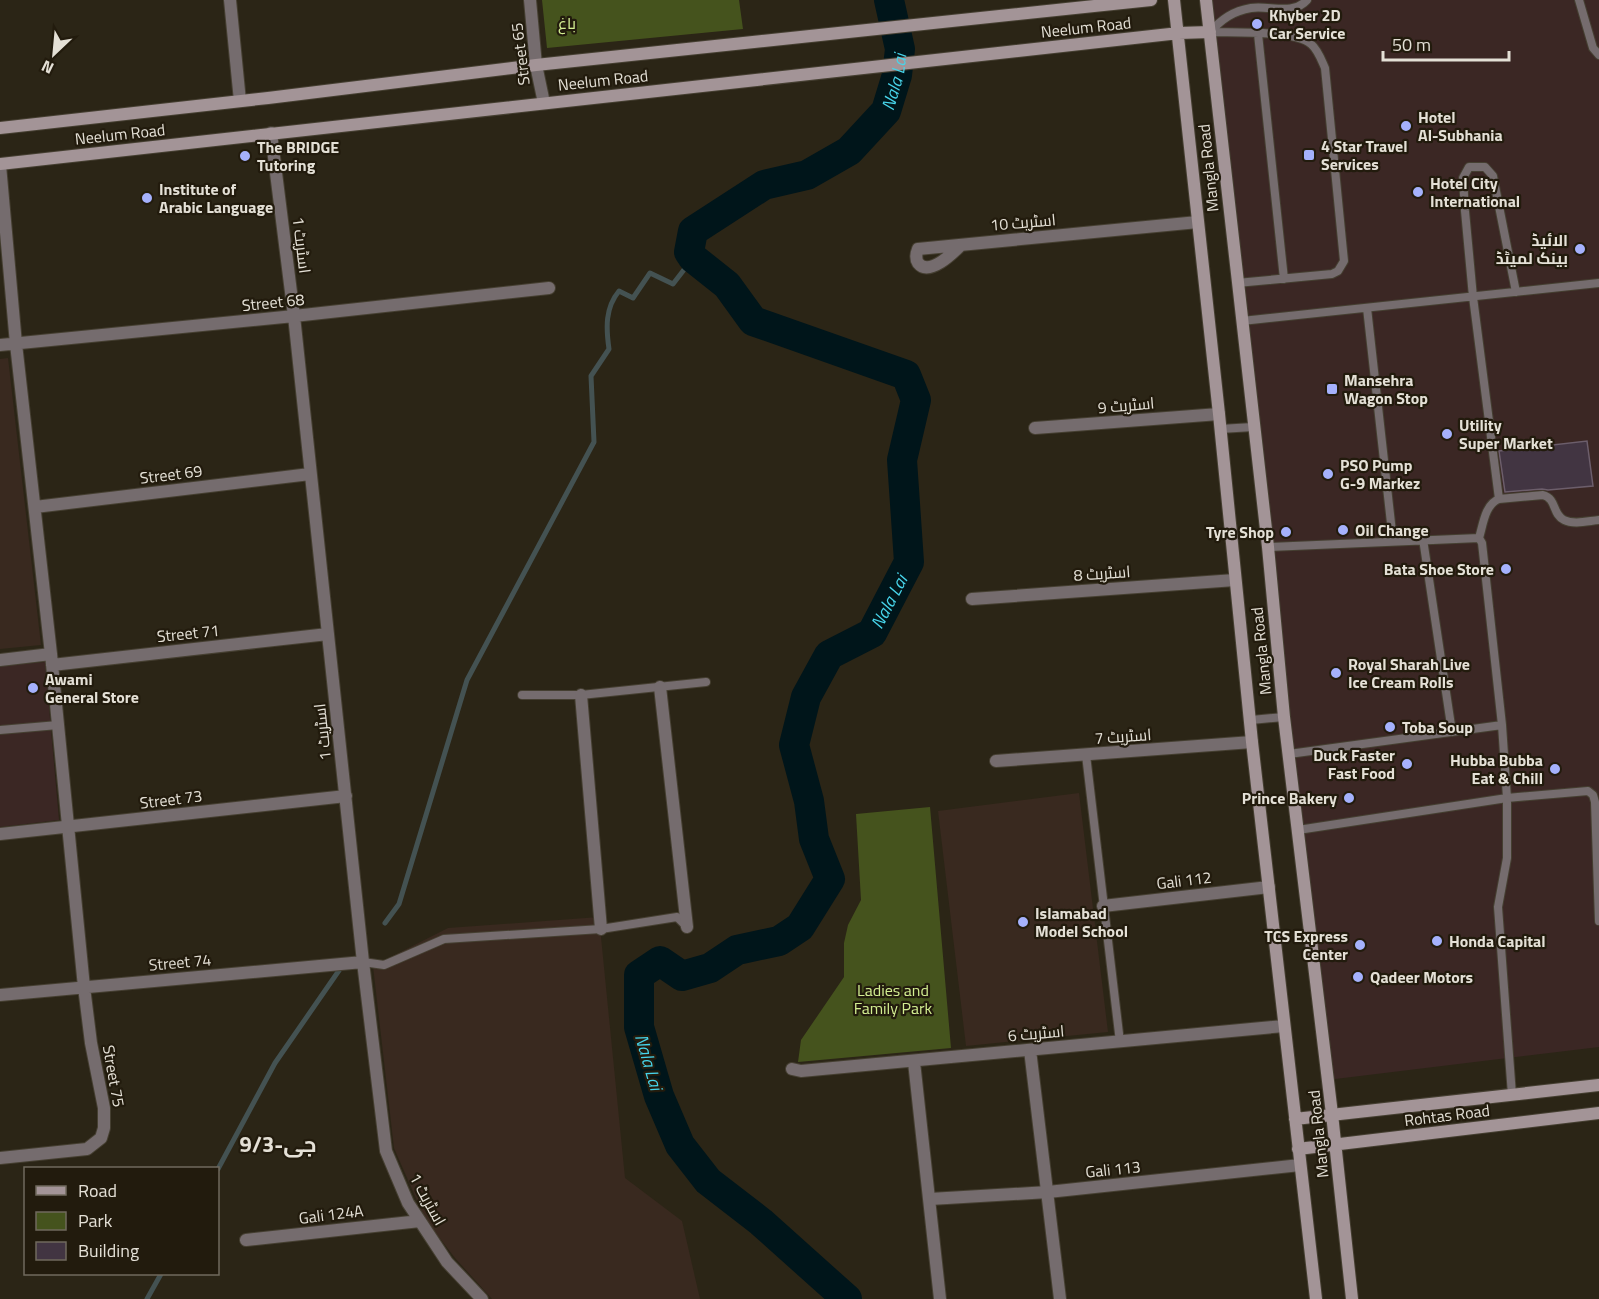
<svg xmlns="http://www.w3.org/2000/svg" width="1599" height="1299" viewBox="0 0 1599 1299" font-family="'Titillium Web',Cairo,sans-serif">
  <rect width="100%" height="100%" fill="#2b2516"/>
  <path fill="#3b2724" d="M1210 0H1599V1047L1327 1080Z
    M45 662 59 820 0 827V666Z"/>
  <path fill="#39291f" d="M8 358 41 645 0 649V359Z
    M1079 793 1108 1032 966 1046 938 811Z
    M599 917 625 1178 682 1221 700 1299H492L455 1258 425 1219 394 1148 373 966 448 928Z"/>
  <path fill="#45531d" d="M542 0H739L743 29 547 48Z
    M930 807 951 1048 798 1062 801 1040 844 977V943L848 925 861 900 856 814Z"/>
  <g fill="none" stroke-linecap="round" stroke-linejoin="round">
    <path stroke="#445252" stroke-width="5" d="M385 923 399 904 467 680 594 442 591 376 609 349C606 328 605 308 619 291L633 298 650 273 673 284 693 258
      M218 1169 275 1063 340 969
      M147 1299 161 1274"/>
    <path stroke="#00151a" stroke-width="30" id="s1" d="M847 1299 761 1222 708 1181 680 1145 659 1096 639 1027V975L660 961 682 976 710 968 737 950 779 941 800 927 830 879 814 839 809 801 794 745 806 697 829 655 872 633 909 562 902 460 916 400 906 375 753 321 727 285 693 258 689 252 693 231 764 185 807 175 849 151 886 111 897 75 900 49 889 0"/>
  </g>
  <path fill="#423542" stroke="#6c5e6b" stroke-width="1.5" d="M1587 441 1593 486 1548 490 1542 489 1505 492 1499 451Z"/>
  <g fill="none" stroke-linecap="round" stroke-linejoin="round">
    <defs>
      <path id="lane" d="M1579 0 1593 48 1599 55
        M1210 32C1233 33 1296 30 1311 44 1318 50 1321 59 1325 68L1344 261 1338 271 1332 274 1237 283
        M1210 32C1222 19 1233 11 1251 8 1269 5 1293 16 1307 0
        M1258 34 1284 279
        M1367 308 1393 541
        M1242 321 1599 283
        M1220 429 1253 427
        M1499 499 1473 297 1465 211 1463 178 1469 167H1485L1493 176 1516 292
        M1423 539 1452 732
        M1268 547 1479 538
        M522 695H581L706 682
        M1251 720 1284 717
        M0 730 58 725
        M1289 754 1502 725
        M1086 755 1120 1042
        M1298 830 1507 798 1588 791 1593 795 1595 802 1599 921
        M363 962 384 965 444 939 601 929 677 917 686 926
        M1512 1095 1498 907 1507 858V798L1502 725 1482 543 1479 538C1483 525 1485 504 1499 499L1543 495C1557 499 1552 514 1564 520 1574 525 1588 521 1599 520"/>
      <path id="street" d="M230 0 240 101
        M530 0 536 65 544 103
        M271 133 294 316 363 962 386 1151 408 1203 420 1221 447 1262 482 1299
        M0 165 16 344 51 654 84 987 91 1043 104 1108V1128L101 1138 87 1149 0 1158
        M961 245C953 253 929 277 918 263 915 258 916 254 918 249L1198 222
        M0 345 294 316 549 288
        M1035 428 1219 414
        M35 507 310 474
        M972 599 1235 580
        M0 660 51 654
        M52 665 328 634
        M660 687 687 927
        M581 695 601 929
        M996 761 1252 742
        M0 834 346 796
        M1103 906 1269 887
        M0 995 363 962
        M1030 1050 1060 1299
        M914 1062 940 1299
        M792 1069 801 1071 1284 1026
        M930 1199 1048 1192 1300 1165
        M246 1240 420 1221"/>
      <path id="secondary" d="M1174 0 1219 414 1252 742 1316 1299
        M1206 0 1268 547 1284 717 1332 1114 1352 1299
        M0 128 268 98 536 65 1151 0
        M0 164 1179 33 1210 32
        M1295 1119 1599 1085
        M1298 1149 1599 1113"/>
    </defs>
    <use href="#lane" stroke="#453f31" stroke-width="10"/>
    <use href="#street" stroke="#453f31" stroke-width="14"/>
    <use href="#secondary" stroke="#453f31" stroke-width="14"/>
    <use href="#lane" stroke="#756c6e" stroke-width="8"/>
    <use href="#street" stroke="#756c6e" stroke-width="12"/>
    <use href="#secondary" stroke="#a39497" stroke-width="12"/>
  </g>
  <g fill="#a5b1fc" stroke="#221b0d" stroke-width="2">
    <circle cx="1257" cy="24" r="6"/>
    <circle cx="1406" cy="126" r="6"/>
    <rect x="1303" y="149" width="12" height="12" rx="3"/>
    <circle cx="245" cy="156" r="6"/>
    <circle cx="1418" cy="192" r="6"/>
    <circle cx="147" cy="198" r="6"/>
    <circle cx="1580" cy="249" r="6"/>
    <rect x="1326" y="383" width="12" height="12" rx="3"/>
    <circle cx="1447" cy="434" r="6"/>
    <circle cx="1328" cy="474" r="6"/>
    <circle cx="1343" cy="530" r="6"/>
    <circle cx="1286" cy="532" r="6"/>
    <circle cx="1506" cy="569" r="6"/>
    <circle cx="1336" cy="673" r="6"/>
    <circle cx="33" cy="688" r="6"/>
    <circle cx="1390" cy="727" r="6"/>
    <circle cx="1407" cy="764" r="6"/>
    <circle cx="1555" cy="769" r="6"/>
    <circle cx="1349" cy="798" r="6"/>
    <circle cx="1023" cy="922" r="6"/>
    <circle cx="1437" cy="941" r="6"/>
    <circle cx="1360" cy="945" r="6"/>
    <circle cx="1358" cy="977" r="6"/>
  </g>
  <g text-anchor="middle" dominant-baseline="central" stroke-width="4.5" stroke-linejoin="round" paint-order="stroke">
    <g font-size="16" font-weight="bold" fill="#e4e0d6" stroke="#221b0d" text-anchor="start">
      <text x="1269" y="15">Khyber 2D<tspan x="1269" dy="18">Car Service</tspan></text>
      <text x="1418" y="117">Hotel<tspan x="1418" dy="18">Al-Subhania</tspan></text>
      <text x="1321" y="146">4 Star Travel<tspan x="1321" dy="18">Services</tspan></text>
      <text x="257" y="147">The BRIDGE<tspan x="257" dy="18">Tutoring</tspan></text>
      <text x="1430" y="183">Hotel City<tspan x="1430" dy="18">International</tspan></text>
      <text x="159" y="189">Institute of<tspan x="159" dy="18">Arabic Language</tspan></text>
      <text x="1568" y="240" text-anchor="end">الائیڈ<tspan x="1568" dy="18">بینک لمیٹڈ</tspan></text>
      <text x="1344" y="380">Mansehra<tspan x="1344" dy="18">Wagon Stop</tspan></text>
      <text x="1459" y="425">Utility<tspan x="1459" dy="18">Super Market</tspan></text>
      <text x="1340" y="465">PSO Pump<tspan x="1340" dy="18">G-9 Markez</tspan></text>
      <text x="1355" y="530">Oil Change</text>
      <text x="1274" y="532" text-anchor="end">Tyre Shop</text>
      <text x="1494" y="569" text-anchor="end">Bata Shoe Store</text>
      <text x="1348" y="664">Royal Sharah Live<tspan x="1348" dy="18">Ice Cream Rolls</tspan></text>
      <text x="45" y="679">Awami<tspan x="45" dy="18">General Store</tspan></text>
      <text x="1402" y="727">Toba Soup</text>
      <text x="1395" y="755" text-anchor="end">Duck Faster<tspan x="1395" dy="18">Fast Food</tspan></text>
      <text x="1543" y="760" text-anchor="end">Hubba Bubba<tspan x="1543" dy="18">Eat &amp; Chill</tspan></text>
      <text x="1337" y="798" text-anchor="end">Prince Bakery</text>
      <text x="1035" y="913">Islamabad<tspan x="1035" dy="18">Model School</tspan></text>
      <text x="1348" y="936" text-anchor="end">TCS Express<tspan x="1348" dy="18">Center</tspan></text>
      <text x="1449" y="941">Honda Capital</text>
      <text x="1370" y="977">Qadeer Motors</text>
    </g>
    <g font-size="16" fill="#d3ee91" stroke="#221b0d">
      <text x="567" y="23">باغ</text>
      <text x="893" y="990">Ladies and<tspan x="893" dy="18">Family Park</tspan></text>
    </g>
    <g font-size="16" fill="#e4e0d6" stroke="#221b0d">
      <text transform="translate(1086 27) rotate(-6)">Neelum Road</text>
      <text transform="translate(520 54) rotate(-97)">Street 65</text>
      <text transform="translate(603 80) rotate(-6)">Neelum Road</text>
      <text transform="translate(120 134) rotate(-6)">Neelum Road</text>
      <text transform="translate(1208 168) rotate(-96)">Mangla Road</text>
      <text transform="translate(1023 222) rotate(-5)">اسٹریٹ 10</text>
      <text transform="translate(302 245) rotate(83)">اسٹریٹ 1</text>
      <text transform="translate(273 302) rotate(-6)">Street 68</text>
      <text transform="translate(1126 405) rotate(-5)">اسٹریٹ 9</text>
      <text transform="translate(171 474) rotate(-7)">Street 69</text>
      <text transform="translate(1102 573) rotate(-4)">اسٹریٹ 8</text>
      <text transform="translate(188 633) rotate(-6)">Street 71</text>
      <text transform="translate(1261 651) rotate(-96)">Mangla Road</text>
      <text transform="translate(322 732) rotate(-96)">اسٹریٹ 1</text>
      <text transform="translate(1123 736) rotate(-4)">اسٹریٹ 7</text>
      <text transform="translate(171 799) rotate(-7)">Street 73</text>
      <text transform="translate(1184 880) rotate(-7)">Gali 112</text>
      <text transform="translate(180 962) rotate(-5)">Street 74</text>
      <text transform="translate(1036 1033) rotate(-5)">اسٹریٹ 6</text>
      <text transform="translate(114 1076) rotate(80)">Street 75</text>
      <text transform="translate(1447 1115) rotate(-7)">Rohtas Road</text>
      <text transform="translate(1318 1134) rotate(-96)">Mangla Road</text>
      <text transform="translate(1113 1169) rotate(-6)">Gali 113</text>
      <text transform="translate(428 1199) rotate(61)">اسٹریٹ 1</text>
      <text transform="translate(331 1214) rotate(-7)">Gali 124A</text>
    </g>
    <g font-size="18" font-style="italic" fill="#47d4ea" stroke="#221b0d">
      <text stroke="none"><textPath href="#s1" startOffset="1740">Nala Lai</textPath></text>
      <text stroke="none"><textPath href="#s1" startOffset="964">Nala Lai</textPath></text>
      <text transform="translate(649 1062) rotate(74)">Nala Lai</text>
    </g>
    <g font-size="22" font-weight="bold" fill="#e4e0d6" stroke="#221b0d">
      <text x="278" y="1144">جی-9/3</text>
    </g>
  </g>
  <rect x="24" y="1167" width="195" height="108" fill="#221b0d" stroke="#706a5d" stroke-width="1.5"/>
  <rect x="36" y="1186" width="30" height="9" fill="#a39497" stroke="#706a5d" stroke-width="1.5"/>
  <text x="78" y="1197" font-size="18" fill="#e4e0d6">Road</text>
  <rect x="36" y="1212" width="30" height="18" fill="#45531d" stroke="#706a5d" stroke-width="1.5"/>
  <text x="78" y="1227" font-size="18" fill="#e4e0d6">Park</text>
  <rect x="36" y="1242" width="30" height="18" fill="#423542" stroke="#706a5d" stroke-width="1.5"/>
  <text x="78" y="1257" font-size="18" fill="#e4e0d6">Building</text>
  <g transform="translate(54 54) rotate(206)" stroke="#221b0d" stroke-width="4.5" paint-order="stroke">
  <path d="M0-4.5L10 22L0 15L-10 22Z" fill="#e4e0d6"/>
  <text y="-9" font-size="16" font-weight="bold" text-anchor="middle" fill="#e4e0d6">N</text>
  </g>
  <path d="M1383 51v9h126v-9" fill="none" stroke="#e4e0d6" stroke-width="3"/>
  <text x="1392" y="51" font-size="18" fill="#e4e0d6" stroke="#221b0d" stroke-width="4.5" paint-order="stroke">50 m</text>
</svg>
